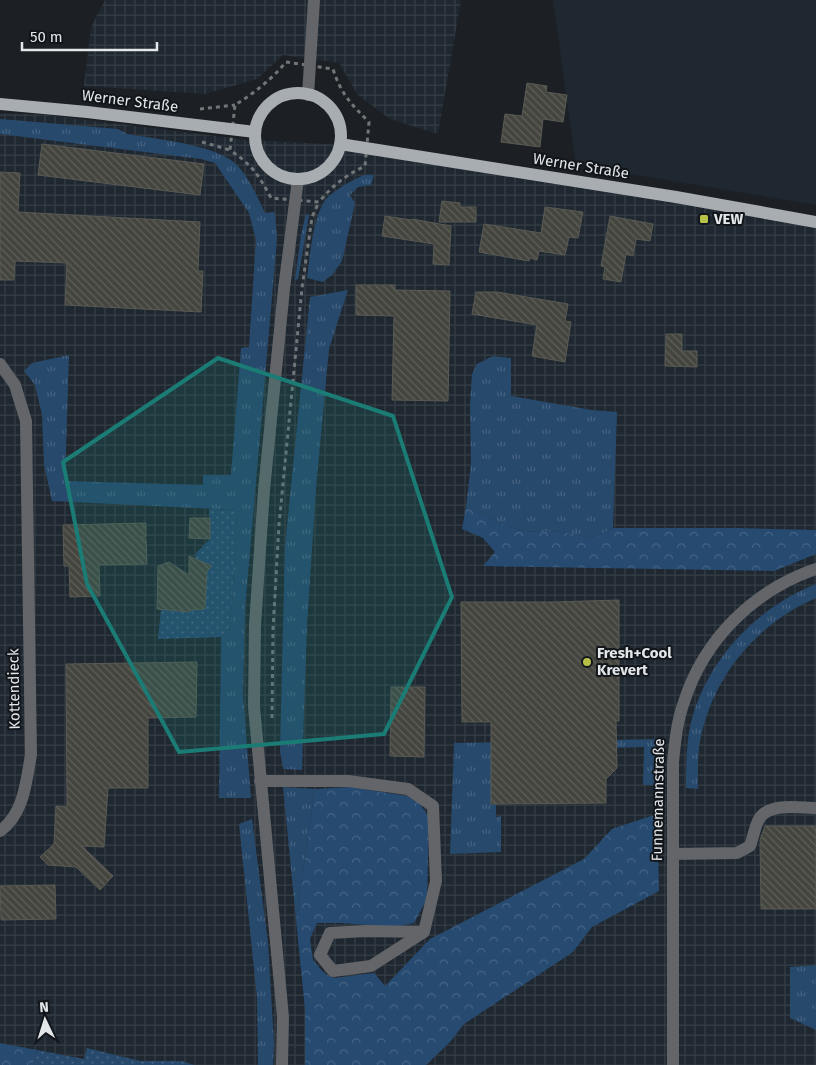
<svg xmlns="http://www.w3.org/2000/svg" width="816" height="1065" viewBox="0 0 816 1065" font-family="'Fira Sans',sans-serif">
  <defs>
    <pattern id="industrial-grid" width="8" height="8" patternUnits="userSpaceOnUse" patternTransform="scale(1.25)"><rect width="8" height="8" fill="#1f2831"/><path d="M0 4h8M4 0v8" fill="none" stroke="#353d45"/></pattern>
    <pattern id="grass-tufts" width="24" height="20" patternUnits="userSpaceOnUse" patternTransform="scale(1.25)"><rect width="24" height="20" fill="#27496c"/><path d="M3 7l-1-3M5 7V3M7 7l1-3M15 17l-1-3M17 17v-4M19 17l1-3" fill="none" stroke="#466381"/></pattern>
    <pattern id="forest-crowns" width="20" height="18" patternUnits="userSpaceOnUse" patternTransform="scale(1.25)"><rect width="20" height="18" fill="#264a70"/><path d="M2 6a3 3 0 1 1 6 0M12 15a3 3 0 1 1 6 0" fill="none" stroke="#456485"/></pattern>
    <pattern id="garden-dots" width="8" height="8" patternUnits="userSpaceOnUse" patternTransform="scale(1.25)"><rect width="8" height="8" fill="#27496c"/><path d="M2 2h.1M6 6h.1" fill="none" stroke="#466381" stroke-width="1.8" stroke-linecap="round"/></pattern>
    <pattern id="building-back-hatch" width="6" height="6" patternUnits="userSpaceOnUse" patternTransform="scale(1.25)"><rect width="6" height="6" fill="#44453e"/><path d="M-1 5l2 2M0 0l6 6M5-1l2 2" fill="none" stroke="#5f605a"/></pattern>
  </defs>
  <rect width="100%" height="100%" fill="#1c2024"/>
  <path fill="#1f2831" d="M553 0H816V205L576 165Z"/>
  <path fill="url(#industrial-grid)" d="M105 0H461L438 134 390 119 357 94 339 63 283 55 257 79 205 94 84 86 91 27Z
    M0 113 48 115 248 140 346 145 816 225V1065H0Z"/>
  <path fill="url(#grass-tufts)" d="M0 119 118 129 127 134C156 139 219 145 238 166 250 180 257 196 265 213L275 212 277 239 245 609 243 695 251 798H219L221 637 231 626 237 510 52 501 44 465 42 415 35 385 24 371 32 363 69 355 65 481 203 485V475H231L241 348 249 347 256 240 249 213 215 163 201 159 0 134Z
    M364 175H374L371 185 358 187 350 195 355 203 342 261 333 274 323 282 307 278C310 257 313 212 328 197 339 187 351 181 364 175Z
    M306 214 309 215 298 279 295 280 301 235Z
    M348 290 329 349 316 488 307 626 302 770 283 769 280 751 285 546 310 297Z
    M493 356 511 358V396L592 410 617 412 613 528C585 544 588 535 562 532 550 531 538 533 527 531 505 528 486 516 466 507L471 464 470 406 472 374 477 364Z
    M816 584V598C759 623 717 671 702 732 697 750 698 770 698 789L686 788C686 768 686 747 690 727 704 663 755 608 816 584Z
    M660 739 658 785H643L644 747 606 748 496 804V817L501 816V852L450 854 454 743Z
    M283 787 315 789 296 920Z
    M252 819 268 943 274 1043 273 1065H258L257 998 239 824Z
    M816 965V1030L790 1018V967Z"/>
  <path fill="url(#forest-crowns)" d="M466 507C486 516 505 528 527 531 538 533 550 531 562 532 589 535 585 544 613 528H737L816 530V554L774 571 483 566 495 552 483 538 462 529Z
    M350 787 407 796 419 803 429 817 427 899 414 923 394 927 342 923H317L310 939 313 960 324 973 334 978 374 973 385 986 430 939 584 859 612 829 657 814 659 891 592 927 573 952 464 1024 450 1042 426 1065H305V1009L296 920 315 789Z
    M0 1043 37 1050 33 1065H0Z"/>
  <path fill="url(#garden-dots)" d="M209 509 237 510 231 626 221 637 158 639 161 609 189 612 191 610 205 609 207 571 209 566 204 563 196 565V553L210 539Z
    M87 1048 140 1061H182L194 1065H33L37 1050 84 1059Z"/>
  <path fill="url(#building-back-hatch)" stroke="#595a53" d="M527 83 547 86 546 92 567 95 563 122 543 119 540 147 501 142 505 114 522 116Z
    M42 144 204 164 200 195 38 175Z
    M0 172 20 173 18 212 200 222 198 271H203L201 312 65 305 67 263 15 261 14 280H0Z
    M442 201 460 203V207H476V222H439Z
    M545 207 583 212 578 238 569 237 565 255 539 251 537 260 530 258 529 261 479 252 484 224 541 233Z
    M385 216 411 220 412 219 451 226 449 265 433 264 434 244 382 236Z
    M610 216 653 224 650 241 636 239 633 256 626 254 621 282 603 279 605 267 601 266Z
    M356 285H395V290L450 291 448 401 392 400 394 316 356 315Z
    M476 292H497L568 304 565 321 571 322 565 362 532 356 537 325 472 314Z
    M666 334H682V351H697V367L665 366Z
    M190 518H210V539L189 538Z
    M146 523V537H141L146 539 147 564 99 565 100 596 70 597 69 566H64L63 525Z
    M189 556 212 566 207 571 205 609 191 610 189 612 157 609 158 566 169 562 189 575Z
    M619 600V721H616L617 768 606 779V803L491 804V722H462L461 602H555Z
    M197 662 196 717 148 718V788H108L104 847 82 846 113 876 100 890 76 867 48 865 40 857 54 844 56 806 67 807 66 664Z
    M391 687H425L424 757 390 756Z
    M765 826H816V909H761L760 840Z
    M55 885 56 919 1 920 0 886Z"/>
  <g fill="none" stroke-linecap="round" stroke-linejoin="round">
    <path stroke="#727679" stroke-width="3" stroke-dasharray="4 4" stroke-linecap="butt" d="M286 62 333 69C341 94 351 104 369 122L365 166C346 175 332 186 319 202L271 198C258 174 253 166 230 150L235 105C254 93 271 80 286 62Z
      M200 109 235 105
      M202 142 230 150
      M272 718 273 629 279 525 302 288 312 217 319 202"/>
    <path stroke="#636568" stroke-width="12" d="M308 95 314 0
      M0 364 15 385 26 421 31 755C26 782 24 814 0 831
      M260 781H348L408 789 433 806 436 881 424 932 371 966 333 971 320 955 330 933 366 931 424 932
      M673 854 737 853 750 846C753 838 755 826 759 819 769 802 800 808 816 808
      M282 1065 283 1017 254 707 255 625 264 490 284 289 298 179
      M673 1065V762C675 742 677 721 684 702 704 639 754 590 816 569"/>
    <path stroke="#a8adb2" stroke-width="12" d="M255 136a43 43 0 1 1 86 0a43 43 0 1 1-86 0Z
      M0 104 87 112 255 132
      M340 144 676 197 816 222"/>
  </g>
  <path fill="#1a7c74" fill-opacity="0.2" stroke="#1a7c74" stroke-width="4" stroke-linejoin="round" d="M218 358 393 416 452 597 384 734 179 752 87 584 63 462Z"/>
  <g fill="#b7c148" stroke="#12161b" stroke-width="2">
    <rect x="699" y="214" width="10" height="10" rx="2.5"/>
    <circle cx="587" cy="662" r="5"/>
  </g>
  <g text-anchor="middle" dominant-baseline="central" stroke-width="4" stroke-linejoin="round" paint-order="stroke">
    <g font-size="15" fill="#e4e7ea" stroke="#12161b">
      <text transform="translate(130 101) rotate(7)">Werner Straße</text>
      <text transform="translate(581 166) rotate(9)">Werner Straße</text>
      <text transform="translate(14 689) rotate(-91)">Kottendieck</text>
      <text transform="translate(658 800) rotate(-89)">Funnemannstraße</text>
    </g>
    <g font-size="15" font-weight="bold" fill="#e4e7ea" stroke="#12161b" text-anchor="start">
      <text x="714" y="219">VEW</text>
      <text x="597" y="653">Fresh+Cool<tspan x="597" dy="17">Krevert</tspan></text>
    </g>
  </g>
  <g transform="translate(45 1020) rotate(356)" stroke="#12161b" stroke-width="4" paint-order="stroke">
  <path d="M0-4L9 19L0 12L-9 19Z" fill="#e4e7ea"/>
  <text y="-8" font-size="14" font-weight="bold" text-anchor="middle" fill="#e4e7ea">N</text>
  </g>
  <path d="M22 42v8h135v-8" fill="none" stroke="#e4e7ea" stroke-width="2.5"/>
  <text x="30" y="42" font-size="15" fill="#e4e7ea" stroke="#12161b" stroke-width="4" paint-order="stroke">50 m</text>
</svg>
